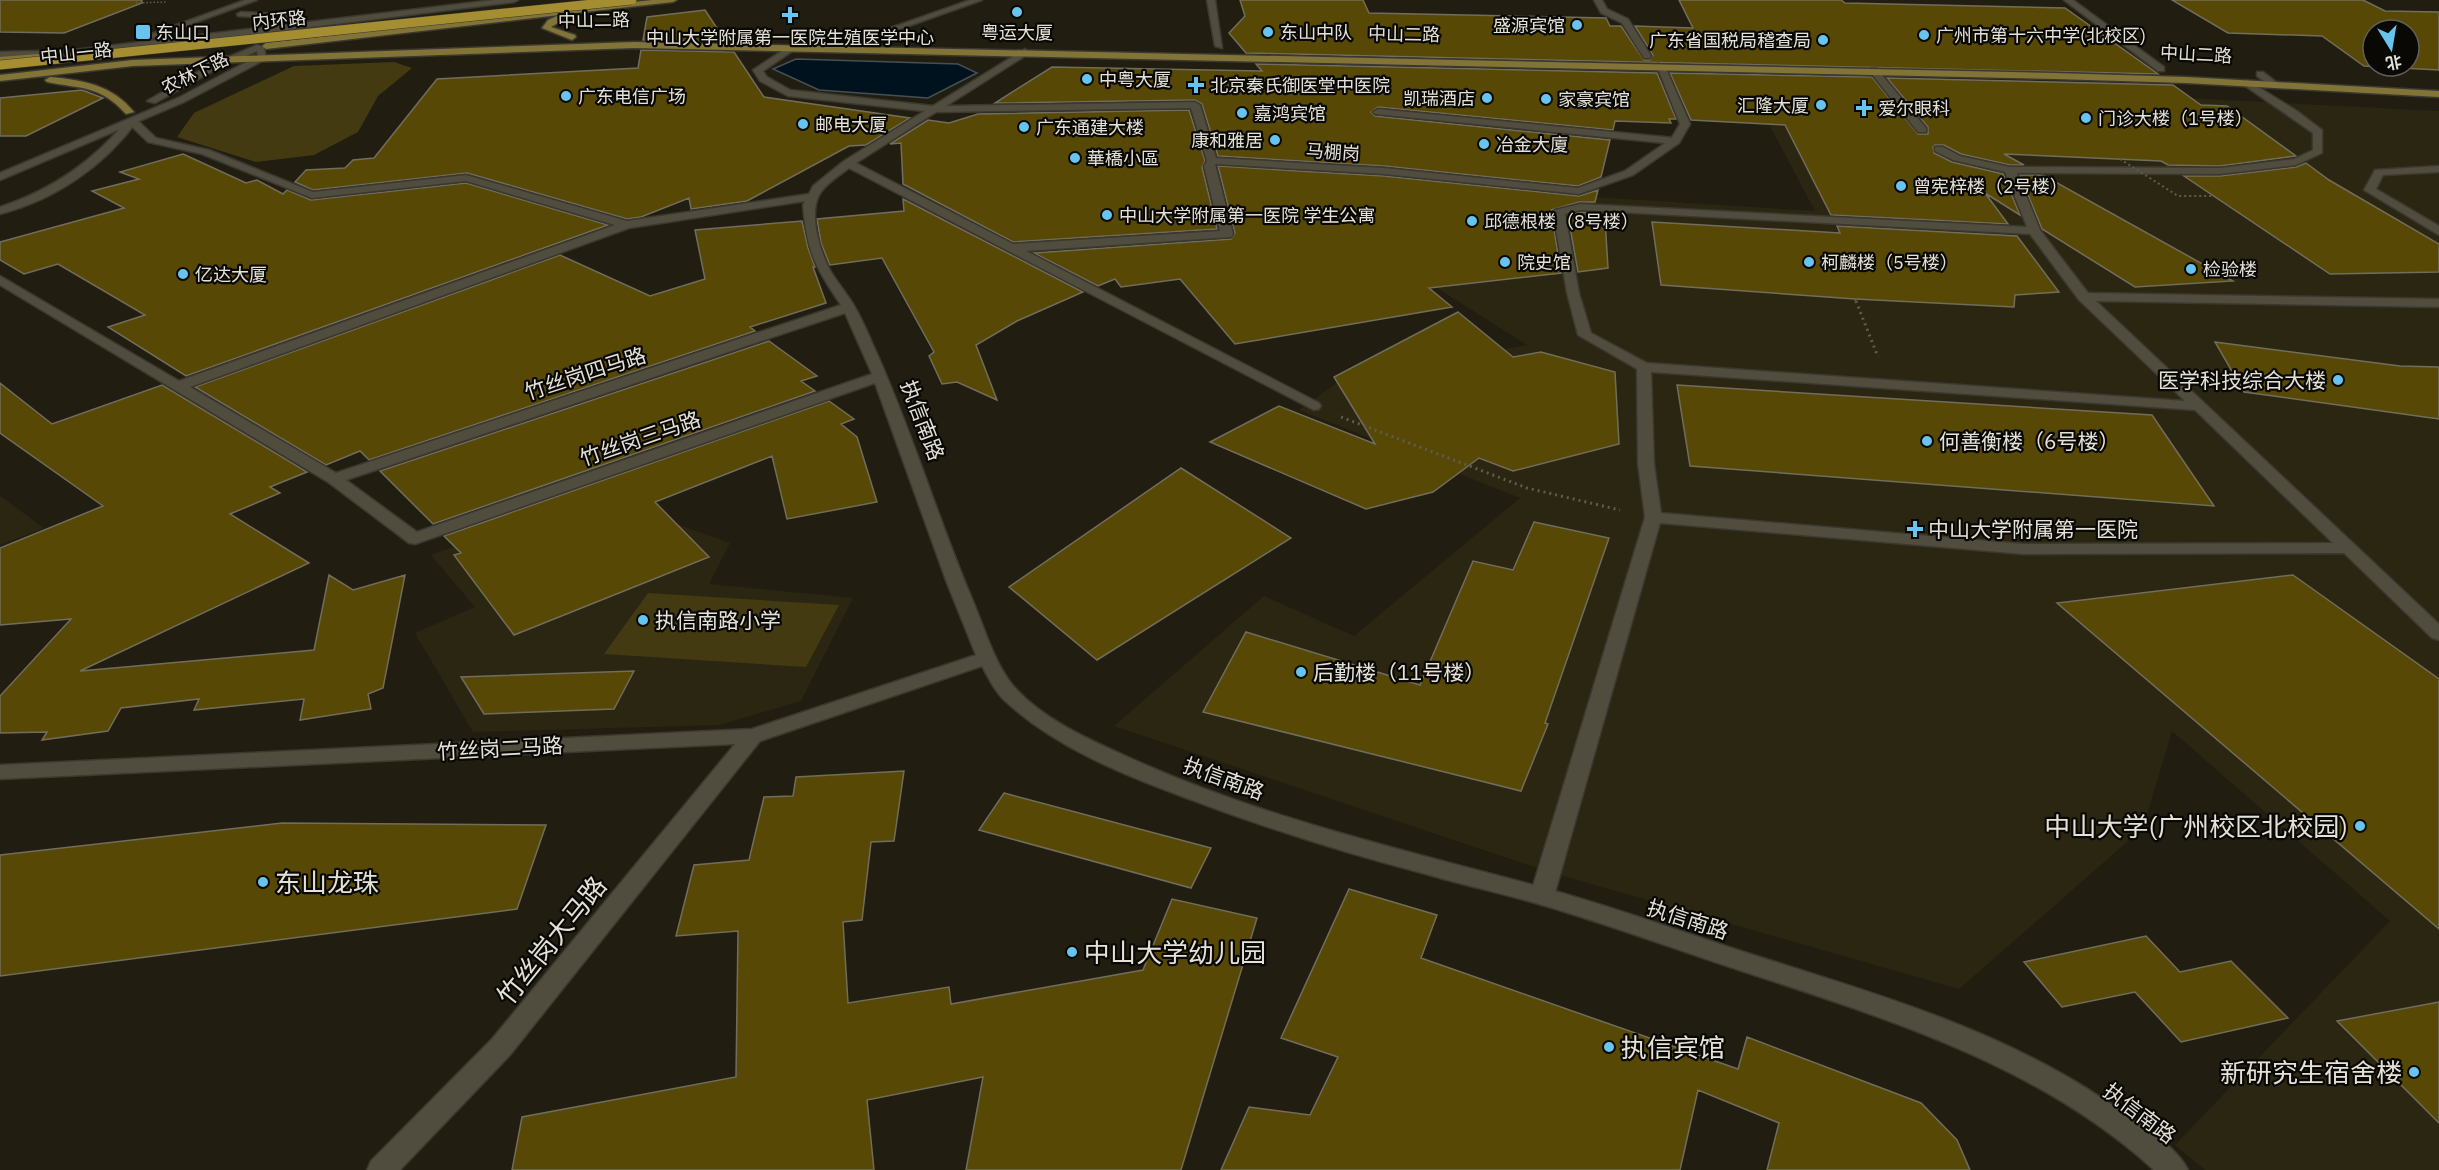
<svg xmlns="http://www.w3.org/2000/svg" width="2439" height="1170" viewBox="0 0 2439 1170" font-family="'IBM Plex Sans','Noto Sans SC',sans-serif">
  <rect width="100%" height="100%" fill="#211e11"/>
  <path fill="#2b2612" d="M1870 88 2146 96 2439 111V1170H2205L2175 1145 2390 921 2172 731 2143 828 1959 989 1549 872 1114 726 1264 596 1354 636 1520 498 1299 410 1345 377 1527 345 1418 276 1578 196 1815 211 1770 126 1892 130Z
    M0 496 44 528 0 545Z
    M598 496 730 543 709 584 853 598 801 701 719 725 473 732 415 633 475 607 431 555Z"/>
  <path fill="#433a12" d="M394 62 412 68 378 96 358 132 314 155 256 162 177 137 194 113 294 66Z
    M648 593 839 605 806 667 604 654Z"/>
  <path fill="#00121d" stroke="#445055" stroke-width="1.5" d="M796 59 958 64 977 73 928 98 819 90 773 69Z"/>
  <path fill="#574905" stroke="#716d5d" stroke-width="1.5" fill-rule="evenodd" d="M0 0H142V3L64 33 0 32Z
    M1240 0H1363L1369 13 1606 18 1610 26H1621L1644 60H1650L1653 55 1635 26 1693 28 1679 0H1841L1845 3 2065 8 2158 74 1246 53 1229 33 1245 16Z
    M2172 0H2363L2385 11 2439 12V70L2364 66 2322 36 2228 33ZM2373 30H2409V66H2373Z
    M705 10 726 42 643 40 647 17Z
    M641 50 734 52 764 97 910 118 866 145 849 146 747 201 691 209 689 198 641 217 627 219 467 173 313 190 295 182 306 170 345 168 353 160 374 158 437 79 638 68Z
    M1256 64 1657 73 1676 119H1669L1671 123 1615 121 1613 130 1378 107 1371 112 1375 116 1610 140 1601 177 1578 186 1384 166 1218 156 1202 104 1195 100 995 103 1052 67 1262 71Z
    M1670 73 1872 77 1918 134H1928V127L1887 78 2173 85 2201 105 2227 106 2296 156 2220 166 2168 165 2161 161 2004 154 2024 165H2010L1961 154 1944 145H1935L1933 147 1934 153 1952 162 2003 174 2020 215 1985 193 2008 224 1831 215 1785 125 1691 120Z
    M82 90 103 98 26 136H0V98Z
    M1189 110 1205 161 1202 167 1217 229 1013 242 903 184 901 143 890 144 928 120 949 123 978 114Z
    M183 154 246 183 257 180 283 194 287 190 311 200 466 183 608 225 186 376 108 327 145 315 58 264 24 274 0 260V242L124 208 92 191 139 179 120 172Z
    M2306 163 2329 180 2439 244V272L2330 274 2184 176H2220L2296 167Z
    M1218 166 1384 176 1579 196 1598 190 1595 202H1579L1551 210 1561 273 1429 288 1452 307 1235 344 1180 279 1121 287 1115 279 1098 286 1034 253 1231 239 1235 233Z
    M2020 175H2043L2233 281 2135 287 2042 229Z
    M903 199 1083 292 1017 321 976 345 997 400 957 382 942 384 929 356 934 352 882 258 830 265 829 263 821 243 817 219 904 211Z
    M1580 212 1592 213 1591 218 1605 219 1608 268 1578 272 1568 216Z
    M802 221 808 248 815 267H813L826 303 750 327 755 331 369 460 360 451 326 465 195 387 560 255 650 296 705 279 695 230Z
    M1652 222 1840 233 1837 226 2017 236 2059 292 2015 295 2014 307 1855 299 1661 285Z
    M1458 312 1513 357 1541 352 1615 372 1619 444 1513 471 1479 458 1433 492 1366 509 1210 442 1279 406 1375 444 1334 377Z
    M769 341 817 376 801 381 815 391 433 524 380 471Z
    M2215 342 2400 366 2439 367V419L2244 392Z
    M0 383 52 424 162 385 307 472 270 487 280 493 230 514 309 563 80 671 314 650 329 575 353 590 405 575 383 688 368 694 371 709 300 720 304 699 194 710 199 699 121 708 108 731 42 740 47 732 0 733V696L71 619 0 625V548L103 506 0 433Z
    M1677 385 2152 415 2214 506 1690 466Z
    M829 401 854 419 841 424 857 437 877 502 787 519 772 456 655 502 709 557 514 635 454 555 461 553 444 536Z
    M1181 468 1291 538 1097 660 1009 587Z
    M1534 522 1609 538 1545 723 1548 724 1521 791 1203 712 1246 632 1420 685 1473 561 1513 570Z
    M2293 575 2439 679V929L2057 603Z
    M634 671 614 709 484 714 461 677Z
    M904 771 894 841 871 842 862 920 843 922 848 1003 949 987 951 1004 1143 970 1172 899 1257 918 1181 1170H966L983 1077 867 1100 874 1170H512L522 1117 736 1077 738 931 676 936 694 865 749 860 764 797 793 796 796 777Z
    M1004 793 1211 848 1191 888 979 830Z
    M282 823 546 825 517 909 0 976V855Z
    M1349 889 1437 915 1421 958 1738 1069 1747 1037 1921 1103 1957 1140 1970 1170H1767L1779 1123 1698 1090 1680 1170H1221L1249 1107 1310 1115 1338 1057 1281 1038Z
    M2146 936 2180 972 2231 961 2288 1018 2181 1042 2135 992 2062 1007 2024 962Z
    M2439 1002V1123L2337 1021Z"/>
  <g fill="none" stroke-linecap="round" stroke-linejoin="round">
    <defs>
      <path id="lane" d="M791 45 795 48 794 50 763 71 767 77 790 90 933 106 938 109 933 112 788 96 760 81 753 70Z
        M1871 69H1877L1926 128V132H1918L1871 73Z
        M2247 80 2297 111 2322 130V153L2296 165 2220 174 2017 173 2040 230 2088 293 2439 299V307L2096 301 2439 624V640L2432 638 2344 553 2023 554 1660 523 1554 896 1550 902 1542 905 1534 902 1530 896 1645 517 1638 464 1637 369 1578 335 1567 293 1553 212 1555 210 1580 204 2027 227 2005 172 1953 160 1935 151V147H1943L1960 156 2010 167 2220 168 2294 159 2313 150V133L2244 85 2242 83ZM1580 210 2030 234 2079 300 2185 401 1647 363 1591 333 1579 293 1565 214ZM1651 372 2195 410 2333 543 2023 544 1661 513 1654 464Z
        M1378 109 1675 138 1680 141 1675 144 1375 114 1373 112Z
        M128 119 137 121C104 166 55 200 0 214V207C52 190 94 161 128 119Z
        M2439 166V172L2383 175 2376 189 2439 226V235L2364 190 2375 170Z"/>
      <path id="street" d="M970 0H982L866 41 859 39Z
        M1207 0H1215L1222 48 1215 46Z
        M1594 0H1602L1607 9 1628 19 1651 56 1650 58H1644L1622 23 1601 13Z
        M2064 0H2073L2164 67V71H2158Z
        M1025 49 1029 52 1028 54 946 106 1195 102 1200 105 1216 158 1384 168 1578 188 1625 171 1671 139 1680 124 1657 66 1658 64 1665 66 1690 124 1679 143 1633 175 1579 194 1384 174 1215 164 1233 234 1231 237 1026 251 1319 403 1321 406 1319 409 1314 410 849 168C840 175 827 183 821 192 807 212 820 252 831 272 839 285 850 297 857 311 863 322 868 333 873 345 912 430 938 520 975 606 986 633 996 667 1016 689 1043 718 1083 737 1119 753 1252 815 1395 848 1537 886 1608 905 1679 931 1750 954 1870 992 1997 1028 2103 1099 2128 1115 2176 1144 2188 1170H2154C2039 1065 1888 1019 1742 971 1675 949 1607 924 1539 904 1501 893 1463 885 1426 874 1344 853 1263 827 1184 797 1121 774 1053 746 1003 699 994 690 988 677 982 666L760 741 510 1055 400 1170H367L371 1161 492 1039 735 744 0 779V765L752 729 976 655 947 583 875 383 415 544 409 543 328 482 0 285V276L179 381 615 225 466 181 312 198 202 154 148 142 128 123V119H136L156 138 209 150 313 192 466 175 627 221 809 194 813 186 844 161ZM1191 108 1207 161 1204 166 1220 231 1013 244 856 163 936 112ZM805 201 803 205C807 252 815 267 841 305L336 473 190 387 629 228ZM845 313 872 374 417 532 346 480Z"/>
      <path id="secondary" d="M245 0H257L153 38 146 36Z
        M494 0H518L514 2 74 56 0 58V52L74 50Z
        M241 12 295 15 299 17 295 19 238 16 237 14Z
        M257 45 264 47 266 59 184 102 0 180V173L178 98 258 56 257 51 218 68 155 103 147 101 212 64Z
        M2257 72H2263L2280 85 2272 87 2257 76Z"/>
      <path id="primary" d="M652 0H677L673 2 567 14V18L551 27 575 35 576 37 572 40 542 28 548 20 559 15 266 49 262 46 266 43Z
        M634 42 2055 73 2186 77 2439 91V97L2186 83 2055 79 634 48 133 66 0 81V75L133 60Z
        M38 54 42 57 41 59 0 63V57Z
        M50 77C83 80 112 85 134 112L126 114C100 85 81 89 47 82L45 80Z"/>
    </defs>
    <use href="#lane" stroke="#3b3830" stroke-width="3"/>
    <use href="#street" stroke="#3b3830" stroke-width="3"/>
    <use href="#secondary" stroke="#3b3830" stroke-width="3"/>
    <use href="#primary" stroke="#3b3830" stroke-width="3"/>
    <path stroke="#5e5b50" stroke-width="1.5" stroke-dasharray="1.5 2" stroke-linecap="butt" d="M136 3 166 2"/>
    <path stroke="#5e5b50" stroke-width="2" stroke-dasharray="2 3" stroke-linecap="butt" d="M1855 299 1856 302"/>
    <path stroke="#5e5b50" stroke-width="3" stroke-dasharray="2 4" stroke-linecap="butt" d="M1856 301 1878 357
      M1341 417 1527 488 1620 510"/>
    <use href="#lane" fill="#504c3e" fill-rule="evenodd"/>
    <use href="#street" fill="#504c3e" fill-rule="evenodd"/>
    <use href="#secondary" fill="#504c3e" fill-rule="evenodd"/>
    <use href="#primary" fill="#827436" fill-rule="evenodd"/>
    <defs>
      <path id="highway-bridge" d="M0 65 632 0"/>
    </defs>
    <use href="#highway-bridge" stroke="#3b3830" stroke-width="10" stroke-linecap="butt"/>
    <path stroke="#5e5b50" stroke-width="2" stroke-dasharray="2 3" stroke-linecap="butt" d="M2120 159 2178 196H2214"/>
    <use href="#highway-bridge" stroke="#a48e31" stroke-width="9"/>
  </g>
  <g fill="#66c4ef" stroke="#0a0804" stroke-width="2">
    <circle cx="1017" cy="12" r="6"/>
    <path d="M787 6h6v6h6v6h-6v6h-6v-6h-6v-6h6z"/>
    <circle cx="1577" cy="25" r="6"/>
    <rect x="135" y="24" width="16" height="16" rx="3"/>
    <circle cx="1268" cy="32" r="6"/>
    <circle cx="1924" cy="35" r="6"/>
    <circle cx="1823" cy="40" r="6"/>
    <circle cx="1087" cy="79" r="6"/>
    <path d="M1193 76h6v6h6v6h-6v6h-6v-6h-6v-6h6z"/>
    <circle cx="566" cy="96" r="6"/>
    <circle cx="1487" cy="98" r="6"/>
    <circle cx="1546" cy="99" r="6"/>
    <circle cx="1821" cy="105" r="6"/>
    <path d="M1861 99h6v6h6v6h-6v6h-6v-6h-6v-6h6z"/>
    <circle cx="1242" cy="113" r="6"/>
    <circle cx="2086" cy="118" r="6"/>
    <circle cx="803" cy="124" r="6"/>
    <circle cx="1024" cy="127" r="6"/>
    <circle cx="1275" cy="140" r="6"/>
    <circle cx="1484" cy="144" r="6"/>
    <circle cx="1075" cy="158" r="6"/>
    <circle cx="1901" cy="186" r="6"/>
    <circle cx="1107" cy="215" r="6"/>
    <circle cx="1472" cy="221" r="6"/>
    <circle cx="1505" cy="262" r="6"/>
    <circle cx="1809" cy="262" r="6"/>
    <circle cx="2191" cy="269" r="6"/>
    <circle cx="183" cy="274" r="6"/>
    <circle cx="2338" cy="380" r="6"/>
    <circle cx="1927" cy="441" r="6"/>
    <path d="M1912 520h6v6h6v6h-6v6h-6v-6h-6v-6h6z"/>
    <circle cx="643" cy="620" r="6"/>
    <circle cx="1301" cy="672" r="6"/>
    <circle cx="2360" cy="826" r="6"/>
    <circle cx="263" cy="882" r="6"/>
    <circle cx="1072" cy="952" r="6"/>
    <circle cx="1609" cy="1047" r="6"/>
    <circle cx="2414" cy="1072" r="6"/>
  </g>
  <g text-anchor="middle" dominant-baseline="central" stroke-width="4.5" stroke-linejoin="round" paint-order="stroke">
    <g font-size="18" fill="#e3e1d8" stroke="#0a0804">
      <text transform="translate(279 20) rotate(-6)">内环路</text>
      <text transform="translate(594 20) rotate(-1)">中山二路</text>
      <text transform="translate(1404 34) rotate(1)">中山二路</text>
      <text transform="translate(76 53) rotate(-6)">中山一路</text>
      <text transform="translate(2196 54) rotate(3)">中山二路</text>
      <text transform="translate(195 73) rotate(-26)">农林下路</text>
      <text transform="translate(1333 152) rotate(4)">马棚岗</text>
    </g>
    <g font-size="18" fill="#e3e1d8" stroke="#0a0804" text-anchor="start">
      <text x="1565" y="25" text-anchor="end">盛源宾馆</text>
      <text x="156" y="32">东山口</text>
      <text x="1017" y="32" text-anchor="middle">粤运大厦</text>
      <text x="1280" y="32">东山中队</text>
      <text x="1936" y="35">广州市第十六中学(北校区)</text>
      <text x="790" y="37" text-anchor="middle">中山大学附属第一医院生殖医学中心</text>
      <text x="1811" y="40" text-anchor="end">广东省国税局稽查局</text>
      <text x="1099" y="79">中粤大厦</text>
      <text x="1210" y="85">北京秦氏御医堂中医院</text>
      <text x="578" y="96">广东电信广场</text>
      <text x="1475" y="98" text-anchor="end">凯瑞酒店</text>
      <text x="1558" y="99">家豪宾馆</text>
      <text x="1809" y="105" text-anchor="end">汇隆大厦</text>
      <text x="1878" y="108">爱尔眼科</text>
      <text x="1254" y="113">嘉鸿宾馆</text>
      <text x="2098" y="118">门诊大楼（1号楼）</text>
      <text x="815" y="124">邮电大厦</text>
      <text x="1036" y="127">广东通建大楼</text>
      <text x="1263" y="140" text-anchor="end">康和雅居</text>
      <text x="1496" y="144">冶金大廈</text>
      <text x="1087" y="158">華橋小區</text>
      <text x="1913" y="186">曾宪梓楼（2号楼）</text>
      <text x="1119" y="215">中山大学附属第一医院 学生公寓</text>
      <text x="1484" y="221">邱德根楼（8号楼）</text>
      <text x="1517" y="262">院史馆</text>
      <text x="1821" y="262">柯麟楼（5号楼）</text>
      <text x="2203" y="269">检验楼</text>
      <text x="195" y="274">亿达大厦</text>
    </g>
    <g font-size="21" fill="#e3e1d8" stroke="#0a0804">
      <text transform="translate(585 373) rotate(-18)">竹丝岗四马路</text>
      <text transform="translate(923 420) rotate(69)">执信南路</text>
      <text transform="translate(640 438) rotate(-19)">竹丝岗三马路</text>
      <text transform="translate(500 748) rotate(-3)">竹丝岗二马路</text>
      <text transform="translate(1224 778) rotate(20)">执信南路</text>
      <text transform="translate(1688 919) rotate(18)">执信南路</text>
      <text transform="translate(2140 1113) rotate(37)">执信南路</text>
    </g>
    <g font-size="21" fill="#e3e1d8" stroke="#0a0804" text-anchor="start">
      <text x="2326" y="380" text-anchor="end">医学科技综合大楼</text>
      <text x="1939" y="441">何善衡楼（6号楼）</text>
      <text x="1928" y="529">中山大学附属第一医院</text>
      <text x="655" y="620">执信南路小学</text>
      <text x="1313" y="672">后勤楼（11号楼）</text>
    </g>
    <g font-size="26" fill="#e3e1d8" stroke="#0a0804" text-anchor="start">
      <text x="2348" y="826" text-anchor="end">中山大学(广州校区北校园)</text>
      <text x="275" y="882">东山龙珠</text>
      <text x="1084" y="952">中山大学幼儿园</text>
      <text x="1621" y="1047">执信宾馆</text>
      <text x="2402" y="1072" text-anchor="end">新研究生宿舍楼</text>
    </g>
    <g font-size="26" fill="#e3e1d8" stroke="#0a0804">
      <text transform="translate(551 940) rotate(-51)">竹丝岗大马路</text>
    </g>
  </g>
  <g transform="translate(2391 48) rotate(169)"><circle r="28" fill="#0a0804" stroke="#615f59" stroke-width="1.5"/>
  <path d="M0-4.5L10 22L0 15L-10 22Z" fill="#66c4ef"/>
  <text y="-9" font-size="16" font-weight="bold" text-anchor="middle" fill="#e3e1d8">北</text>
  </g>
</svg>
